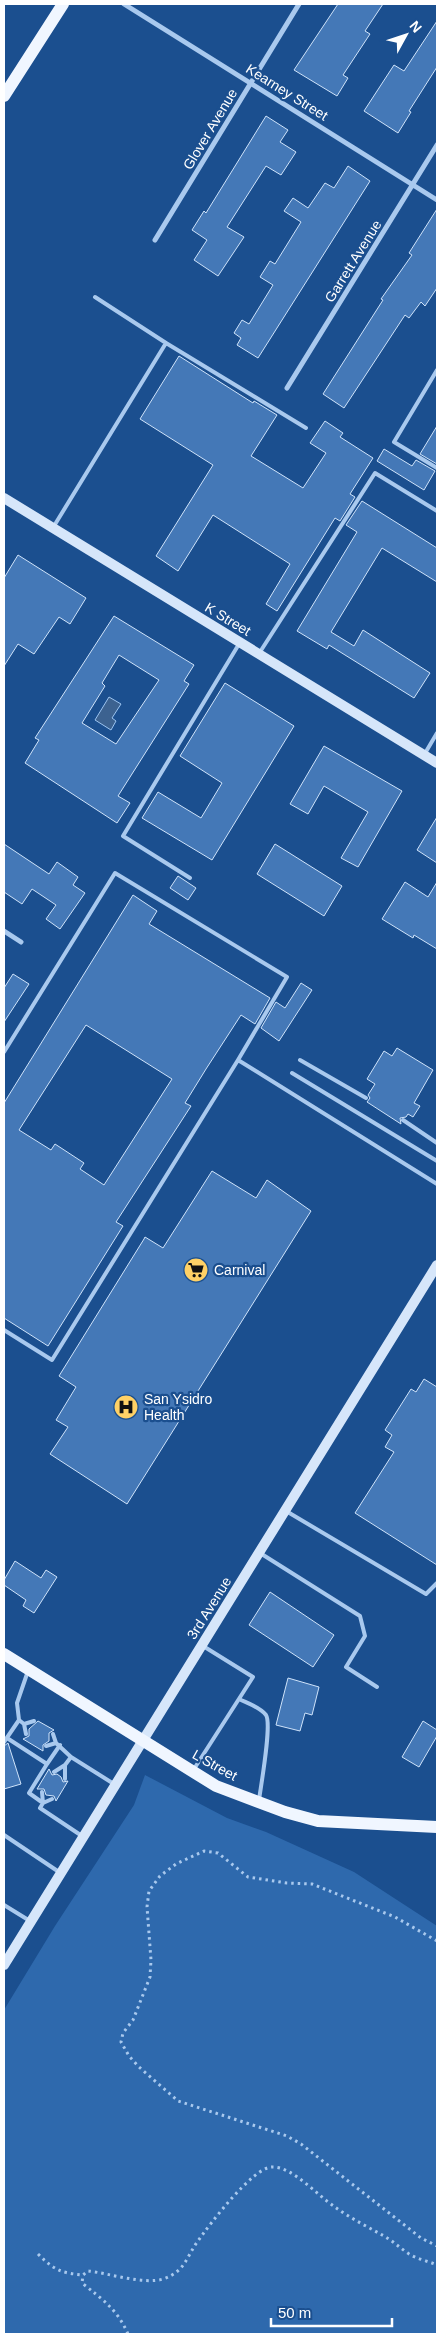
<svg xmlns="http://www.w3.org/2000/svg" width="441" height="2338" viewBox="0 0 441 2338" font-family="Helvetica,sans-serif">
  <rect width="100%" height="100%" fill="#1b4f8f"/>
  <path fill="#2e69ad" d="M145 1775 227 1818 266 1832 354 1872 437 1926V2334H4V2010L55 1926 134 1805Z"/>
  <path fill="#3c6290" stroke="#9cc4f0" d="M109 697 121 704 112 718 116 721 111 730 95 720Z"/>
  <path fill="#4478b7" stroke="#cfe3fa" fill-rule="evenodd" d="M338 4H383L365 31 370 34 343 75 348 78 337 96 294 70Z
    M437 21V67L409 111 411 112 398 133 364 111 394 65 404 71Z
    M266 116 288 130 280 142 296 152 281 175 266 166 227 227 244 237 218 276 194 260 207 240 192 230 204 211 206 213Z
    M348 166 370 181 258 358 237 345 241 338 234 333 242 320 249 324 273 285 260 277 270 261 275 264 301 222 284 211 293 198 308 208 325 183 334 188Z
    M437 209V288L425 306 421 302 409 318 405 315 344 408 323 394 383 300 381 299 412 255 409 253Z
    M179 356 253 403 254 401 277 415 251 456 303 488 326 453 310 443 325 421 343 433 340 437 373 458 350 494 355 497 340 521 335 518 277 611 266 604 290 564 213 515 178 571 156 556 213 465 140 419Z
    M437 426V464L420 454Z
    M384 449 412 466 416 460 435 471 424 490 377 461Z
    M362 501 437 548V582L382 548 331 632 354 646 363 630 430 673 414 698 329 645 327 649 297 631 357 532 346 525Z
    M18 555 86 598 70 624 59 617 34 654 18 644 4 666V578Z
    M114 616 194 665 184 681 189 684 118 796 130 803 117 823 25 763 39 740 35 738ZM119 655 159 680 116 744 82 723 105 686 102 683Z
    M225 683 294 726 212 860 142 818 158 792 201 818 222 783 180 756Z
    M324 746 402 791 358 867 341 858 368 812 324 786 308 814 290 804Z
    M437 817V863L417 850Z
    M4 844 49 874 57 862 78 877 73 885 85 893 60 929 46 919 56 905 32 889 22 904 4 892Z
    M275 844 342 886 324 916 257 874Z
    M178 876 196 888 188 900 170 888Z
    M405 882 428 897 437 882V949L414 935 413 938 382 919Z
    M133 895 157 911 149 924 270 998 255 1024 241 1015 206 1069 185 1103 191 1106 116 1222 123 1226 48 1346 4 1318V1103ZM86 1025 172 1079 104 1185 80 1169 84 1163 55 1144 51 1150 19 1130Z
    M13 974 29 984 4 1022V988Z
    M301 983 312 990 279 1041 261 1028 276 1002 285 1008Z
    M397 1048 433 1070 414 1103 420 1106 413 1117 408 1114 406 1117 400 1118 401 1124 367 1102 370 1098 368 1095 375 1084 367 1079 384 1051 392 1056Z
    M212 1171 256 1198 267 1180 311 1211 127 1504 50 1454 68 1427 56 1420 76 1387 59 1376 144 1239 145 1237 163 1248Z
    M424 1379 437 1387V1565L355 1513 394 1452 385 1447 392 1435 385 1430 411 1389 416 1392Z
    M15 1561 41 1578 46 1570 57 1577 34 1613 23 1606 26 1600 4 1585V1580Z
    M270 1592 334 1635 313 1667 249 1625Z
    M288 1678 319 1687 312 1715 305 1713 300 1731 276 1725Z
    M38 1721 54 1730 49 1733V1741L43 1745V1751L23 1739 29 1736V1729Z
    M423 1721 437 1730V1736L419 1767 402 1757Z
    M8 1743 21 1784 4 1789V1746Z
    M49 1769 52 1775 57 1774 61 1777 63 1782 68 1781 56 1801 54 1796 46 1795 44 1789H37Z"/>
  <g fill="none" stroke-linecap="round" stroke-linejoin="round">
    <path stroke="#a9c9ee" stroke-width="3" stroke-dasharray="2.5 4" stroke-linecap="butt" d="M437 1941 395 1917 312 1884 287 1883 248 1877 218 1853 204 1851 176 1864 160 1876 149 1891 147 1907 151 1960 150 1977 133 2020 123 2033 121 2042 129 2056 139 2067 178 2101 287 2136 301 2144 421 2238 437 2246
      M38 2254C54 2270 61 2273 83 2275
      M128 2334C117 2309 103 2300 82 2283L83 2275 88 2271C108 2273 144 2285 163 2279 186 2271 186 2257 198 2241 209 2225 253 2167 272 2167 292 2166 318 2196 335 2207 350 2218 368 2227 384 2236 393 2241 400 2248 409 2254 417 2259 428 2261 437 2265"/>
    <path stroke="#a9c9ee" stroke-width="4" d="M95 297 166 343
      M437 370 394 442 437 468
      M54 526 166 343 306 428
      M260 652 375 473 437 511
      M424 755 437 733
      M190 878 123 836 239 644
      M4 1052 115 873 287 977 238 1060 52 1360 4 1330
      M238 1060 437 1184
      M300 1060 366 1098
      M292 1073 437 1161
      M403 1120 437 1143
      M286 1511 426 1594 437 1583
      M260 1553 360 1616 365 1636 346 1667 377 1687
      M28 1671 17 1703 19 1720 24 1724 34 1721
      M239 1699C247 1703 260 1707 266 1715 272 1724 261 1785 259 1800
      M24 1724 26 1734
      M7 1738 47 1764 29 1793 43 1803 40 1808 82 1836
      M4 1742 19 1720
      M56 1743 71 1757
      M46 1746 56 1743 53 1734
      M47 1764 60 1745
      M194 1769 253 1677 203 1646
      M54 1772 65 1765
      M65 1779V1765L71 1757 114 1784
      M42 1792 43 1803 52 1799
      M4 1835 59 1872
      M4 1905 30 1921"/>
    <path stroke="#a9c9ee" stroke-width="5" d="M124 4 437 200
      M155 240 299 4
      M287 388 437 145
      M4 931 21 942"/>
    <path stroke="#d6e6fa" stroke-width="10" d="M4 498 437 763
      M4 1965 437 1265"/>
    <path stroke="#f0f6ff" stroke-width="12" d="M4 96 63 4
      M4 1654 216 1786 285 1812 318 1821 437 1827"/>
  </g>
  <defs>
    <symbol id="supermarket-disc" viewBox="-11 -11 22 22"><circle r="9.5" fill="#ffd166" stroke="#1b4f8f"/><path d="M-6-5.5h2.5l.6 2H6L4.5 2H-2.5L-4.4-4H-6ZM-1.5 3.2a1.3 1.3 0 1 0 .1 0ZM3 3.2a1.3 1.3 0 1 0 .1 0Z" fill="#111"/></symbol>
    <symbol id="hospital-disc" viewBox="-11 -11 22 22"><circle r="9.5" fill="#ffd166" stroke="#1b4f8f"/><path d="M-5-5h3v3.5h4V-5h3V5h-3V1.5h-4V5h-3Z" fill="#111"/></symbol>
  </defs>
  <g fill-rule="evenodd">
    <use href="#supermarket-disc" x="182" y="1256" width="28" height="28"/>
    <use href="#hospital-disc" x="112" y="1393" width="28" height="28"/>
  </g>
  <g text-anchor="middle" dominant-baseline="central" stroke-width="4.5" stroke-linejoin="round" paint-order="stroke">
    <g font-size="14" fill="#fff" stroke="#1b4f8f">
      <text transform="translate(287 92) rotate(32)">Kearney Street</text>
      <text transform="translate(210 129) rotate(-59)">Glover Avenue</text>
      <text transform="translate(353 261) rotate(-58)">Garrett Avenue</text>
      <text transform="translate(228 619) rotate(31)">K Street</text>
      <text transform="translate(209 1608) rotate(-58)">3rd Avenue</text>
      <text transform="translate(215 1765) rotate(29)">L Street</text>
    </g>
    <g font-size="14" fill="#fff" stroke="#1b4f8f" text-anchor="start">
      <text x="214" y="1270">Carnival</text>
      <text x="144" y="1399">San Ysidro<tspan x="144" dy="16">Health</tspan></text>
    </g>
  </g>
  <rect width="441" height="2338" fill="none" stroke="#ffffff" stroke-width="10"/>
  <g transform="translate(406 35) rotate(50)" stroke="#1b4f8f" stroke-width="4" paint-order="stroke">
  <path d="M0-4L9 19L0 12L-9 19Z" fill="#ffffff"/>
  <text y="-8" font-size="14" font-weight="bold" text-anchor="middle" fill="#ffffff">N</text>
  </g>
  <path d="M271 2318v8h121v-8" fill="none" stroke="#ffffff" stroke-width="2.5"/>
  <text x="278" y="2318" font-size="15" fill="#ffffff" stroke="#1b4f8f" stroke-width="4" paint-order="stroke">50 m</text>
</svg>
